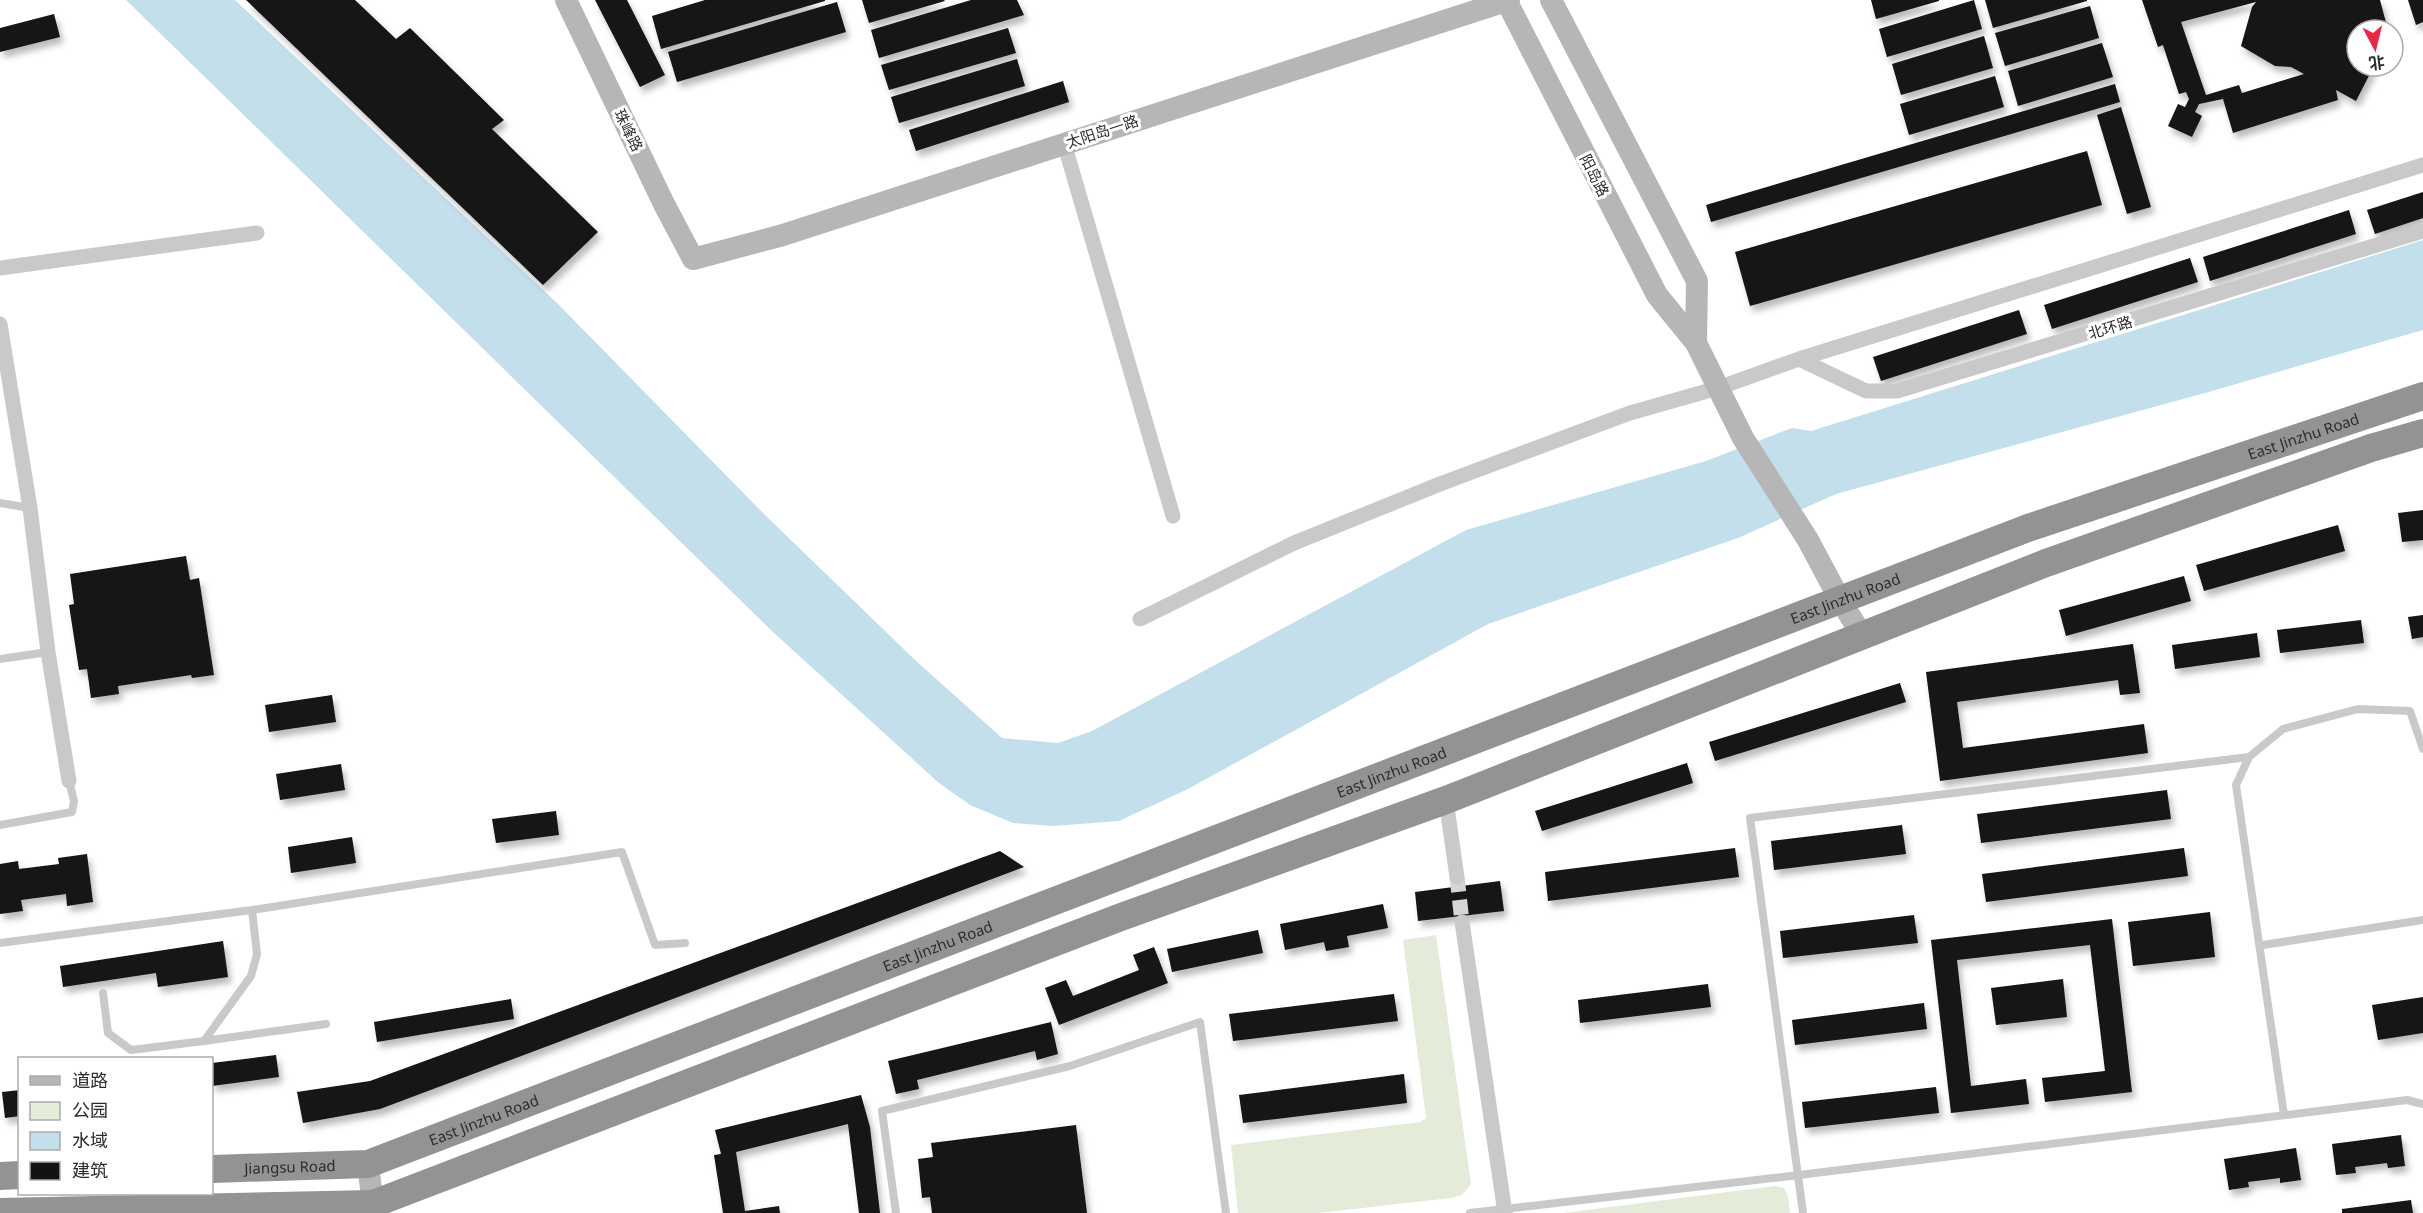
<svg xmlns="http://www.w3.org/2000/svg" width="2423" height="1213" viewBox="0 0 2423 1213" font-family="'Noto Sans','Noto Sans SC',sans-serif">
  <defs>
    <filter id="shadow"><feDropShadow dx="3.5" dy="6" stdDeviation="3" flood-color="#0004"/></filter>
  </defs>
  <rect width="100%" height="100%" fill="#fff"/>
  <path fill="#e4ebd9" d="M1436 935 1471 1184 1462 1195 1451 1198 1318 1213H1238L1231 1145 1421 1122 1426 1118 1403 940Z
    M1775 1186 1784 1188 1788 1196 1790 1213H1563Z"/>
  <path fill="#c4dfec" d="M126 0H235L558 304 764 514 914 659 1002 738 1058 743 1092 731 1466 530 1706 461 1792 428 1811 431 2423 240V330L2205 393 1836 494 1738 538 1488 624 1188 789 1119 821 1053 826 1013 823 970 805 939 783 774 633Z"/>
  <path fill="#131313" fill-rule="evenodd" filter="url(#shadow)" d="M246 0H355L396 39 410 28 504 120 492 129 598 232 543 285Z
    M595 0H627L665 75 640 87Z
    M705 0H825V1L661 49 652 16Z
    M862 0H944L945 1 869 23Z
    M971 0H1017L1024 15 879 58 871 30Z
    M1871 0H1939V1L1876 19Z
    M1974 0 1982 29 1887 57 1879 29Z
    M1985 0H2087V1L1993 28Z
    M2142 0H2380L2388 30H2357V66H2374L2356 101 2336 90 2338 100 2233 133 2223 99 2199 104 2195 112 2202 116 2192 137 2168 126 2178 104 2185 107 2189 99 2186 92 2179 94 2163 45 2158 47ZM2256 2 2252 7 2241 46 2275 66 2291 67 2304 74 2242 93 2239 85 2206 95 2181 22Z
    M2408 0H2423V22L2416 25Z
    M837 2 846 32 677 82 668 52Z
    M2090 6 2099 38 2005 66 1995 33Z
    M54 14 60 37 0 52V28Z
    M1008 28 1016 53 889 90 881 65Z
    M1984 36 1993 68 1901 95 1892 64Z
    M2102 43 2113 77 2018 106 2008 71Z
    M1017 59 1025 86 899 123 891 97Z
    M1995 76 2004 107 1909 135 1900 104Z
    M1063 81 1069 102 916 151 909 130Z
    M2115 84 2120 102 1711 222 1706 205Z
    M2121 107 2151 207 2127 214 2097 115Z
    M2087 151 2102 205 1750 306 1735 252Z
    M2423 192V218L2375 234 2367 210Z
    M2349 210 2356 234 2210 281 2203 257Z
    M2190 258 2198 282 2052 329 2044 305Z
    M2019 310 2027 334 1881 381 1873 357Z
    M2423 510V540L2402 542 2398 513Z
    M2338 525 2345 551 2204 591 2196 565Z
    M186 556 190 580 199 578 214 675 192 678 191 675 118 686 119 694 91 698 87 669 79 670 69 605 74 604 70 574Z
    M2184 576 2191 601 2066 636 2059 610Z
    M2423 615V637L2412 639 2408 617Z
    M2361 620 2364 643 2280 653 2277 630Z
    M2257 633 2260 657 2175 669 2172 645Z
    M2133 644 2140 693 2120 695 2118 680 1957 702 1963 748 2144 724 2148 753 1940 781 1926 672Z
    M1900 683 1906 702 1715 761 1709 742Z
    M332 695 336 722 269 732 265 705Z
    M1687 763 1693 783 1542 831 1535 811Z
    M341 764 345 790 280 800 276 774Z
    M2167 790 2171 819 1981 843 1977 814Z
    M556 811 559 835 496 843 492 819Z
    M1902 825 1906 854 1774 870 1771 841Z
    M352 837 356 863 291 873 288 847Z
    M1735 848 1739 877 1548 901 1545 872Z
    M2184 848 2188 876 1986 902 1982 874Z
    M1000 851 1024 867 380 1109 303 1123 297 1092 370 1081Z
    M87 854 93 902 67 906 66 894 21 900 23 911 0 914V864L18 861 19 869 59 864 58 858Z
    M1500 881 1504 911 1418 921 1415 892Z
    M1383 904 1388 928 1347 936 1349 947 1326 951 1324 942 1285 950 1280 924Z
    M2210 912 2215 957 2133 966 2128 922Z
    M1914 915 1918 943 1783 958 1780 931Z
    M2112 919 2132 1092 2045 1102 2042 1078 2105 1071 2090 945 1957 960 1971 1086 2026 1079 2029 1104 1951 1113 1931 940Z
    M1258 930 1263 953 1172 972 1167 949Z
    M223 941 228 977 158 987 156 973 63 987 60 966Z
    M1154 947 1168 983 1059 1025 1045 988 1066 980 1073 996 1139 970 1133 955Z
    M2063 979 2067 1017 1996 1025 1991 988Z
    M1708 984 1711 1007 1580 1023 1578 1000Z
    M1394 994 1398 1021 1233 1041 1229 1014Z
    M2423 997V1033L2378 1040 2372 1005Z
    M511 999 514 1019 377 1042 374 1022Z
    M1924 1003 1927 1029 1795 1045 1792 1020Z
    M1051 1022 1058 1054 1037 1060 1035 1051 917 1080 919 1089 896 1094 888 1061Z
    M276 1055 279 1077 212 1086V1063Z
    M1404 1074 1407 1103 1243 1123 1239 1095Z
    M1936 1087 1939 1113 1805 1128 1802 1102Z
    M20 1090V1116L5 1118 2 1092Z
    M861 1095 870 1127 880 1213H859L848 1124 736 1152 745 1211 779 1206 780 1213H723L714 1155 721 1154 715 1130Z
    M1076 1125 1087 1213H932L930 1197 922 1198 918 1159 933 1157 931 1143Z
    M2401 1135 2405 1166 2388 1168 2387 1163 2355 1167 2356 1173 2336 1175 2332 1144Z
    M2296 1148 2301 1180 2280 1183V1178L2248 1182 2249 1187 2229 1190 2224 1159Z
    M2411 1200 2413 1213H2342V1209Z"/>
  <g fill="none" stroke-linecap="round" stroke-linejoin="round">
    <path stroke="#d5d5d5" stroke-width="15" stroke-dasharray="15 8" stroke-linecap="butt" d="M1457 877 1462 922"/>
    <path stroke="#c9c9c9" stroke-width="8" d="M0 503 30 508
      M0 659 48 652
      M2249 757 2283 729 2358 709 2410 711 2423 749
      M0 825 72 812 74 801 69 781
      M0 943 252 910 622 852 655 945 685 943
      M2263 945 2423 920
      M103 993 108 1033 131 1050 204 1041 251 976 257 954 252 910
      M204 1041 326 1024
      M896 1213 882 1111 1070 1066 1200 1022 1226 1213
      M1470 1213 1799 1175 2407 1100 2423 1104
      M1803 1213 1750 818 2249 757 2236 785 2284 1115"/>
    <path stroke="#c9c9c9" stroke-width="15" d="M1064 143 1173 516
      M0 268 257 233
      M0 324 30 508 48 652 69 781
      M1799 359 1866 391H1897L2423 231
      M1140 619 1294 543 1440 484 1630 413 1718 388 1799 359 2423 165
      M1446 800 1457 877
      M1462 922 1505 1213"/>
    <path stroke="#b6b6b6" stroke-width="22" d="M566 0 664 204 693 259 783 235 1509 0
      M1506 0 1657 295 1696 343 1743 438 1808 540 1840 600 1862 635
      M1551 0 1697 281 1696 343
      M368 1164 374 1213"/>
    <g stroke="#939393" stroke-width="28">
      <path id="s1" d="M212 1169 368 1164 2028 528 2423 396"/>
      <path d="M0 1176 20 1175"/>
      <path d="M0 1212 373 1204 1121 917 1446 800 2046 563 2371 448 2423 433"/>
    </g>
  </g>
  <g text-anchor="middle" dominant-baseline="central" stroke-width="6" stroke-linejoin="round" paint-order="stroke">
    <g font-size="15" fill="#2c2c2c" stroke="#fff">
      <text transform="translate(629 130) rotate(64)">珠峰路</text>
      <text transform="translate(1102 131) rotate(-18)">太阳岛一路</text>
      <text transform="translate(1595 175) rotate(63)">阳岛路</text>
      <text transform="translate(2110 327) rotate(-17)">北环路</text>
      <text stroke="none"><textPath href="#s1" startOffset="2224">East Jinzhu Road</textPath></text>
      <text stroke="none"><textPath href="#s1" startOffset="1738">East Jinzhu Road</textPath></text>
      <text stroke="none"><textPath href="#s1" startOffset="1252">East Jinzhu Road</textPath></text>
      <text stroke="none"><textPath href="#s1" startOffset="766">East Jinzhu Road</textPath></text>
      <text stroke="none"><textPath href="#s1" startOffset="280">East Jinzhu Road</textPath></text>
      <text stroke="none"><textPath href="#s1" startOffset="78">Jiangsu Road</textPath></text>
    </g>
  </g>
  <rect x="18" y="1057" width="195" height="138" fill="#ffffff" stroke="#ababab" stroke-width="1.5"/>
  <rect x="30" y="1076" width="30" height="9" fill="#b6b6b6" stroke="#ababab" stroke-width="1.5"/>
  <text x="72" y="1087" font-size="18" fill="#2c2c2c">道路</text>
  <rect x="30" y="1102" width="30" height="18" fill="#e4ebd9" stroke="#ababab" stroke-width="1.5"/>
  <text x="72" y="1117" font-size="18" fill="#2c2c2c">公园</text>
  <rect x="30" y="1132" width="30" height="18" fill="#c4dfec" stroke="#ababab" stroke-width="1.5"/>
  <text x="72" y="1147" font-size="18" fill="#2c2c2c">水域</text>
  <rect x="30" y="1162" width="30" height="18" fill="#131313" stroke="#ababab" stroke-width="1.5"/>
  <text x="72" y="1177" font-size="18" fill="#2c2c2c">建筑</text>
  <g transform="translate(2375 48) rotate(173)"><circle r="28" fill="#ffffff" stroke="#ababab" stroke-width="1.5"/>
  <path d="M0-4.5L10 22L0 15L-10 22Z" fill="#eb2744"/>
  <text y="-9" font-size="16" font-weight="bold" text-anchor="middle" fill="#2c2c2c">北</text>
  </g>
</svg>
